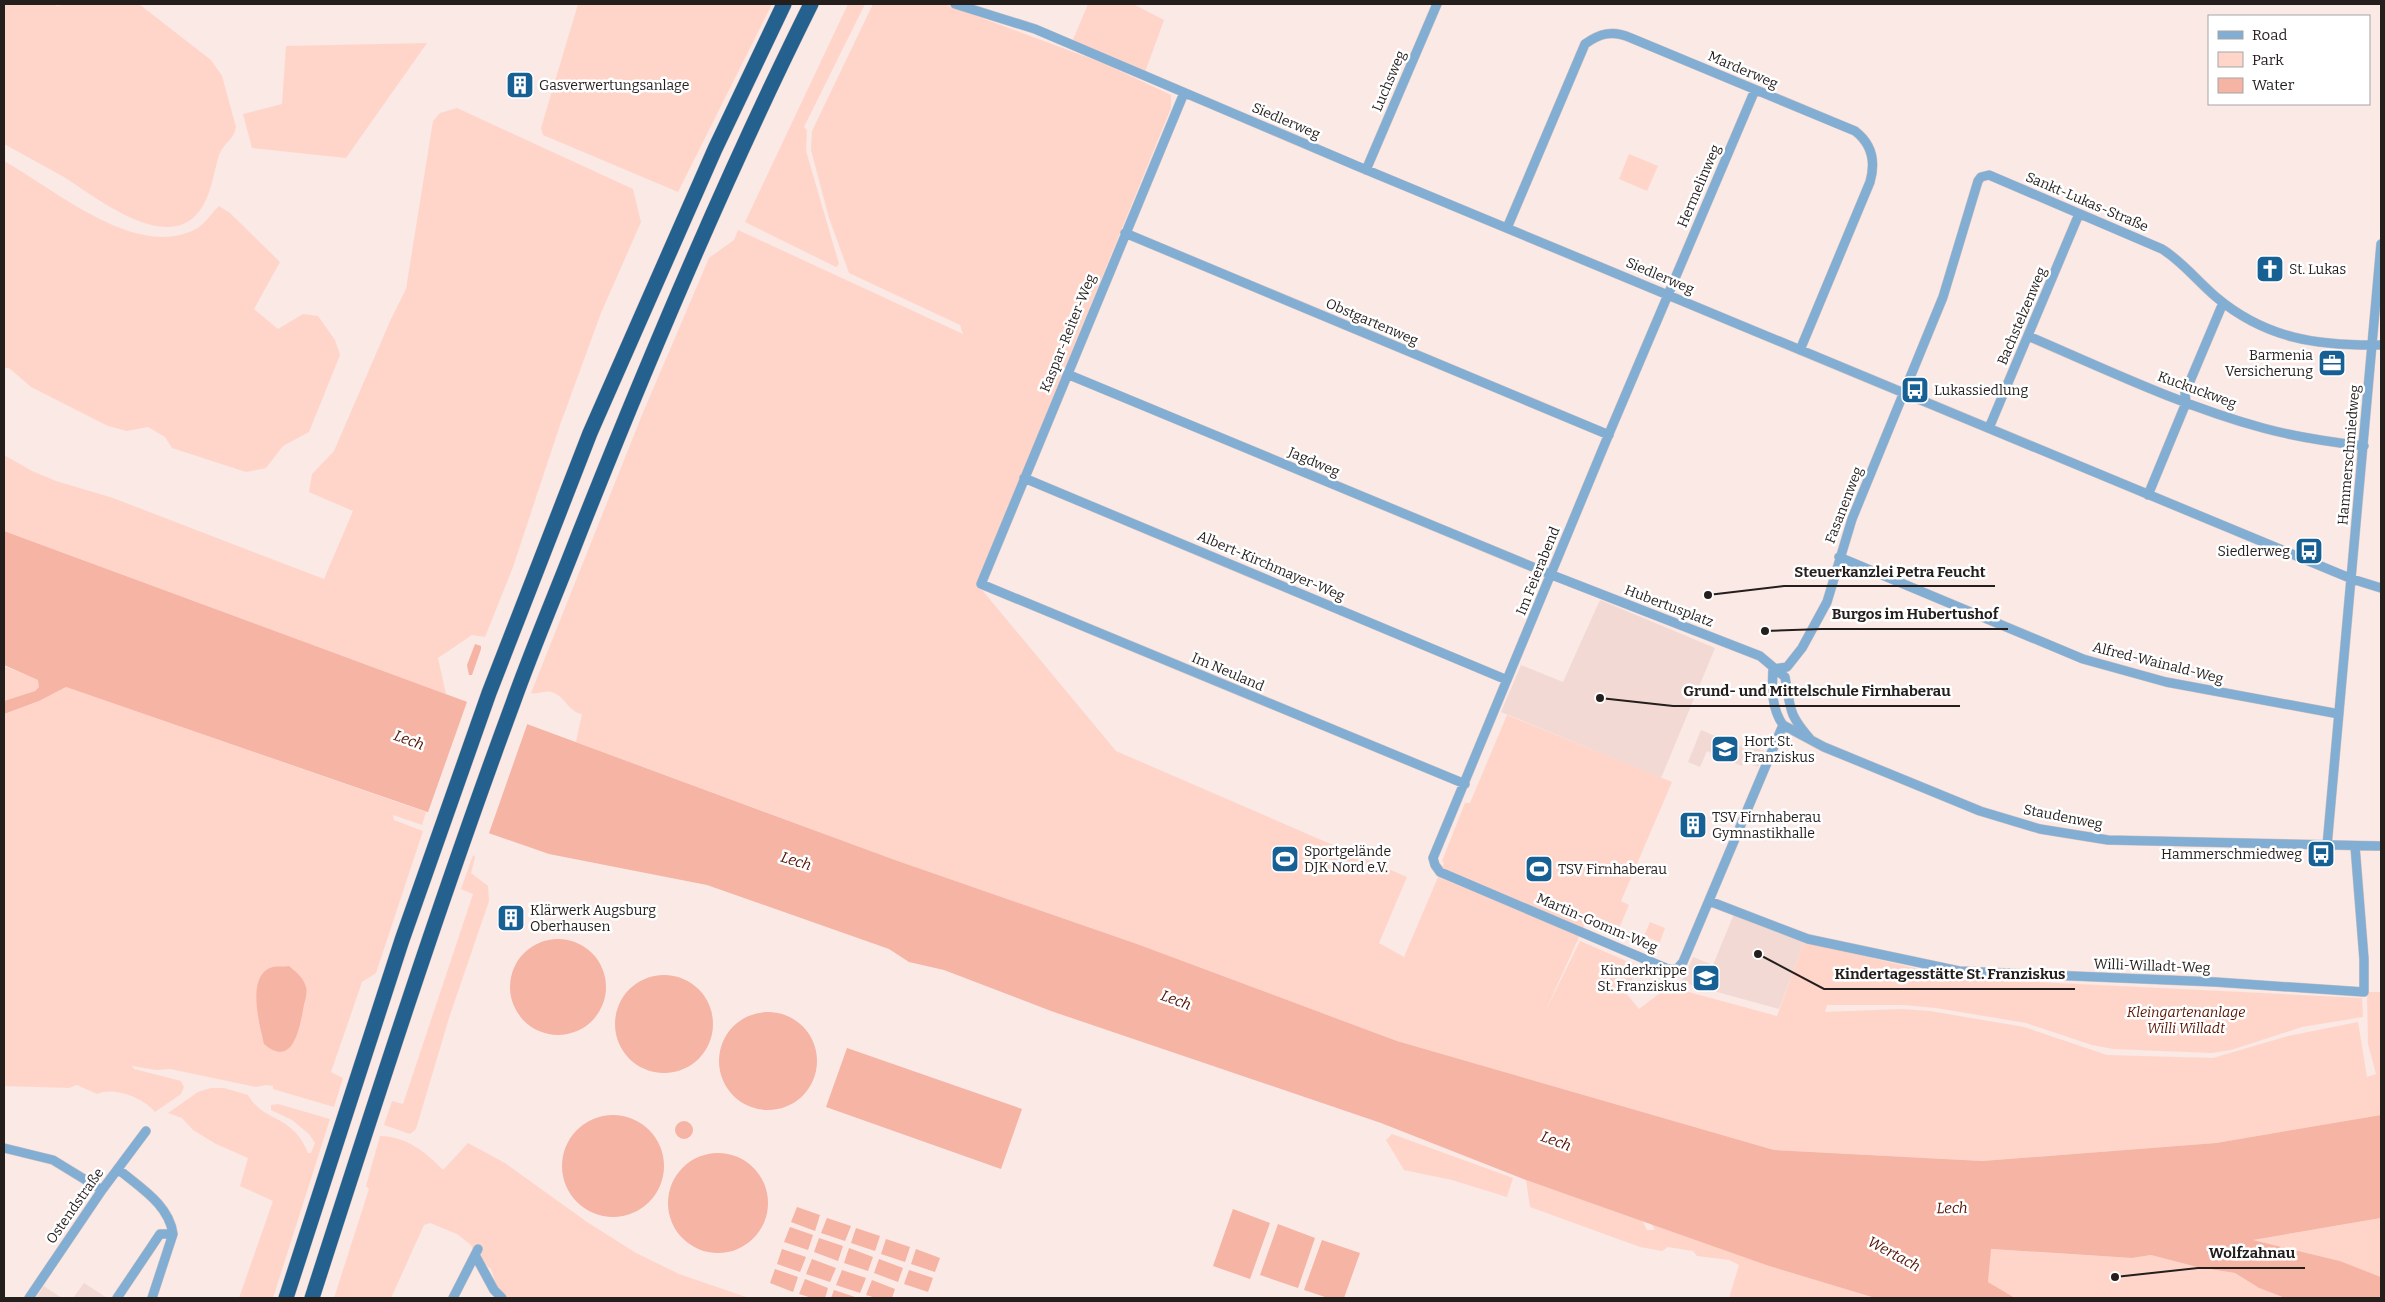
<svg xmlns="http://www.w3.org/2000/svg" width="2385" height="1302" viewBox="0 0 2385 1302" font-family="Bitter,serif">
  <rect width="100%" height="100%" fill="#fae9e5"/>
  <path fill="#f2d9d3" d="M1600 600 1715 648 1661 778 1501 712 1521 665 1563 682Z
    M1701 730 1740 747 1742 743 1764 751 1758 767 1744 762 1742 766 1707 751 1700 767 1688 762Z
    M1734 914 1804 942 1779 1009 1681 982 1693 957 1713 965Z
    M84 1283 107 1298H73Z
    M44 1286 48 1289 62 1298H36Z"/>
  <path fill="#ffd5ca" d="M4 4H53L57 6 68 4H139L211 60 222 76 236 127C234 140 223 143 219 155 213 175 211 199 196 215 162 251 94 196 64 177 44 166 24 155 4 144Z
    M578 4H772L678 192 543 135 541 128Z
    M848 4H865L804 127 807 130 806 151 839 264 836 267 745 222Z
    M873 4H944L1103 63 1171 95V108L977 584 1116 751 1407 877 1379 943 1404 957 1444 863 1442 861 1465 803H1470L1507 715 1672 782 1621 901 1629 905 1615 938 1585 924 1544 1014 1580 941 1638 966 1626 993 1639 1009 1664 990 1669 976 1673 977 1674 988 1777 1016 1804 942 1953 977 1975 979 2362 998 2363 1017 2302 1027 2231 1050 2211 1053 2113 1049 2092 1045 2026 1023 1936 1008 1902 1005H1827L1825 1012 1901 1009 1930 1011 2024 1027 2107 1055 2213 1058 2288 1036 2358 1022 2367 1077 2376 1074 2368 1044 2367 992H2381V1115L2216 1143 1982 1161 1774 1150 1397 1041 1137 944 895 860 576 742 582 714C569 712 566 698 554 693 545 689 539 695 531 693L642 415 709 258 734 240 738 230 963 334 960 325 849 273 829 218 811 150 812 131Z
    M1088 4H1133L1164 20 1144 75 1072 42Z
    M427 43 346 158 252 148 243 114 282 104 286 46Z
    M457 108 633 189 641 222 601 313 560 425 513 567 485 637 472 635 438 658 446 694 4 531V455L32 471 56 481 113 498 324 579 353 511 309 492 312 474 334 451 391 319 406 289 433 121 440 113Z
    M1629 154 1658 166 1647 191 1619 179Z
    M4 161C55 189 134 259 194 230 204 226 211 213 219 206L230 213 280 262 254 309 278 329 303 314 318 316 335 340 340 355 309 432 283 446 266 468 246 472 172 448 165 437 148 427 127 431 108 426 31 387 9 368H4Z
    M4 666 39 680V687L35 691 4 701Z
    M66 687 426 812 422 825 393 815 394 820 423 831 376 973 362 982 331 1072 343 1078 334 1107 273 1089V1086L266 1085 256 1087 170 1069 156 1070 132 1066 134 1069 181 1081 184 1087 181 1094 155 1112C144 1098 114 1086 97 1094L77 1085 69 1088 4 1086V714L39 701Z
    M473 855 475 857 471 873 488 886 489 901 449 1018 416 1129 410 1134 384 1125 392 1101 403 1104 473 894 461 889Z
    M1650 922 1665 928 1660 942 1644 936Z
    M211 1088H224L248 1095C261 1117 280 1116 295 1132 301 1138 305 1146 308 1153H311L315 1143 309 1134 292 1120 271 1110V1105L278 1104 330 1119 273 1298H239L273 1201 240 1186 248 1158 216 1144 193 1130 182 1118 168 1113 198 1092Z
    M1392 1134 1513 1178 1507 1197 1452 1180 1404 1170 1386 1140Z
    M380 1136C406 1136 427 1153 443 1170L468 1143 505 1163 587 1222 636 1253 679 1274 749 1298H505L497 1288 491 1269 475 1255 471 1245 457 1234 430 1223 424 1225 391 1298H334L369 1189 366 1186Z
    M1526 1180 1642 1220 1647 1230H1655L1651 1223 1769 1266 1875 1298H1729L1739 1265 1729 1260 1697 1256 1693 1251 1668 1247 1662 1251 1640 1247 1530 1207Z
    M2381 1218V1277L2340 1261 2252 1240Z
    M1990 1249 2132 1258 2151 1255 2197 1267 2235 1273 2259 1288 2285 1298H2015L1988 1282Z"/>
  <path fill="#f6b4a4" d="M4 531 895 860 1137 944 1397 1041 1774 1150 1982 1161 2216 1143 2381 1115V1218L2253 1240 2340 1261 2381 1277V1298H2285L2259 1288 2235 1273 2197 1267 2151 1255 2132 1258 1991 1249 1988 1282 2015 1298H1875L1769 1266 1526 1180 1381 1123 1051 1011 944 970 909 962 889 949 707 885 549 854 66 687 39 701 4 714V701L35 691 39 687 38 680 4 665Z
    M475 644 481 646V649L472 675H469L467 665Z
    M510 987a48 48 0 1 1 96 0a48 48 0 1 1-96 0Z
    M289 966C297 973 303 977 306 987 308 993 304 1003 303 1010 299 1031 292 1068 264 1044 260 1026 245 974 273 967 277 966 284 967 289 966Z
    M615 1024a49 49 0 1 1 98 0a49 49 0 1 1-98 0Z
    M719 1061a49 49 0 1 1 98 0a49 49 0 1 1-98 0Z
    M847 1048 1022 1109 1001 1169 826 1107Z
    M562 1166a51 51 0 1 1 102 0a51 51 0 1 1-102 0Z
    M675 1130a9 9 0 1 1 18 0a9 9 0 1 1-18 0Z
    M668 1203a50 50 0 1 1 100 0a50 50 0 1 1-100 0Z
    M797 1207 820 1215 815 1231 791 1222Z
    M1233 1209 1270 1223 1250 1279 1213 1266Z
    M827 1218 851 1226 845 1241 821 1233Z
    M1278 1224 1315 1238 1298 1288 1260 1275Z
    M790 1227 813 1235 808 1250 784 1242Z
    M856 1228 880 1236 875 1251 851 1243Z
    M819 1238 843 1246 838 1261 814 1252Z
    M886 1239 910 1247 905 1262 881 1254Z
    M1322 1240 1360 1253 1344 1298H1328L1304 1290Z
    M849 1248 873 1257 868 1271 844 1263Z
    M782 1249 806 1257 800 1272 777 1264Z
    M916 1249 940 1258 935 1272 911 1264Z
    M812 1259 836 1268 830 1282 806 1274Z
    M879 1259 903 1268 898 1282 874 1273Z
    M775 1269 798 1277 793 1292 770 1283Z
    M842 1270 866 1278 860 1293 836 1285Z
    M909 1270 933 1278 928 1292 904 1284Z
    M805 1279 828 1288 825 1298H812L799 1294Z
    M872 1280 895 1289 892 1298H876L866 1295Z
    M834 1290 858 1298H831Z"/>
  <path fill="#fae9e5" d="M468 699 528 722 488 836 427 815Z"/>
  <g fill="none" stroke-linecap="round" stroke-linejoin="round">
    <defs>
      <path id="street" d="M955 4 1035 29 1357 166 2352 579 2381 588
        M1755 90 1611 429 1433 858 1435 865 1440 872 1668 969H1677L1683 962 1783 725
        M1184 93 981 584 1465 784
        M1366 170 1437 4
        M1507 228 1585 44C1600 33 1613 30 1631 38L1855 131C1872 144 1876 161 1870 182L1800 350
        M1125 233 1609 435
        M2028 336C2105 369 2182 406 2263 428 2296 437 2330 442 2364 446
        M1067 374 1552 575 1760 656 1785 677C1791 710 1788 714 1811 740
        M1989 428 2079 214
        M1024 478 1507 680
        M2148 495 2186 403 2185 393 2223 303
        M1839 557 2083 659 2166 682 2339 714
        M1773 669 1787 667 1802 648 1827 602 1852 519 1943 297 1978 181 1981 177 1989 175 2162 249C2183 262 2197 281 2216 297 2266 339 2318 346 2381 345
        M1773 669C1772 688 1771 708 1783 725L1824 747 1980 811 2040 829 2108 840 2381 846
        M2327 846 2381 244
        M1709 901 1808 939 1959 971 2215 982 2364 992V959L2355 846
        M4 1148 53 1160 102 1190
        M118 1169C139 1187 169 1204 173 1234L152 1298
        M475 1255 494 1290 502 1298
        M29 1298 102 1190 146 1131
        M117 1298 160 1234H173
        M453 1298 478 1249"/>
      <path id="highway" d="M286 1298 402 940 489 693 590 433 715 149 784 4
        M312 1298C376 1099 440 900 513 703 533 647 557 591 579 534 650 355 725 177 811 4"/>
    </defs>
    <use href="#street" stroke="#d3c4c1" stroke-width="10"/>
    <use href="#highway" stroke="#d3c4c1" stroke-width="16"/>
    <use href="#street" stroke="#83aed4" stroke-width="9"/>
    <use href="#highway" stroke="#25618f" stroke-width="15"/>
  </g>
  <defs>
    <symbol id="building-square" viewBox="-11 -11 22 22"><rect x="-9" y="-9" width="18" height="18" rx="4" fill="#176094" stroke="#fff"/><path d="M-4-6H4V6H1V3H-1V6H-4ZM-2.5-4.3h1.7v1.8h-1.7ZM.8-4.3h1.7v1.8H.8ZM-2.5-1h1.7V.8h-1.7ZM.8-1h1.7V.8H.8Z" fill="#fff"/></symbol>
    <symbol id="church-square" viewBox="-11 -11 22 22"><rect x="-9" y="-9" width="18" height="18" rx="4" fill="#176094" stroke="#fff"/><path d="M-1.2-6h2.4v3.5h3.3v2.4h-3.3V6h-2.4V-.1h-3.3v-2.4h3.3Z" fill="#fff"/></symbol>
    <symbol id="office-square" viewBox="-11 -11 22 22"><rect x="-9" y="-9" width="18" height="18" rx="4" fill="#176094" stroke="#fff"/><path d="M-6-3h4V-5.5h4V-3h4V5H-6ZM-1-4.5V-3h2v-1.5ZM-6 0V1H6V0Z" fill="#fff"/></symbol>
    <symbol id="bus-square" viewBox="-11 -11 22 22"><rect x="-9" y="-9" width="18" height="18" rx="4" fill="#176094" stroke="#fff"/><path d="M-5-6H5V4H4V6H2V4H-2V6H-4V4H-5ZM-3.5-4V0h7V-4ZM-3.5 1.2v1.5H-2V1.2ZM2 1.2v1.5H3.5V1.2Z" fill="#fff"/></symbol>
    <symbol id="school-square" viewBox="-11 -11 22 22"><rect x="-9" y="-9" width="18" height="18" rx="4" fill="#176094" stroke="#fff"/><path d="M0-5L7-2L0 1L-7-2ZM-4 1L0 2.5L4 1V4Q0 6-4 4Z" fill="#fff"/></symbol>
    <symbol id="stadium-square" viewBox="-11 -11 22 22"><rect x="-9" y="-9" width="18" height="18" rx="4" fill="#176094" stroke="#fff"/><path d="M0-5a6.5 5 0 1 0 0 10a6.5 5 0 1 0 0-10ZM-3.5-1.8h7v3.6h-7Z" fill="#fff"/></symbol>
  </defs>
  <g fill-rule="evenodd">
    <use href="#building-square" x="504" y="69" width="32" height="32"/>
    <use href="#church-square" x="2254" y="253" width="32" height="32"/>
    <use href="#office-square" x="2316" y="347" width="32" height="32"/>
    <use href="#bus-square" x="1899" y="374" width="32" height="32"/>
    <use href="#bus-square" x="2293" y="535" width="32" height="32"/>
    <use href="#school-square" x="1709" y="733" width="32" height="32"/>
    <use href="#building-square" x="1677" y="809" width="32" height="32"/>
    <use href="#bus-square" x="2305" y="838" width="32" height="32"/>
    <use href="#stadium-square" x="1269" y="843" width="32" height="32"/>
    <use href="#stadium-square" x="1523" y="853" width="32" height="32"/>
    <use href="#building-square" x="495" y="902" width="32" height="32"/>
    <use href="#school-square" x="1690" y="962" width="32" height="32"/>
  </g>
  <g text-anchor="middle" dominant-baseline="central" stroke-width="5" stroke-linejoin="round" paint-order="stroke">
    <g font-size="14" fill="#241e1d" stroke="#fff">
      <text transform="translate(1743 70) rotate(23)">Marderweg</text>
      <text transform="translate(1389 81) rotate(-67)">Luchsweg</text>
      <text transform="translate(1286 121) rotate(23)">Siedlerweg</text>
      <text transform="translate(1699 186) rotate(-67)">Hermelinweg</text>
      <text transform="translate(2087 202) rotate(23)">Sankt-Lukas-Straße</text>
      <text transform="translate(1660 276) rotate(23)">Siedlerweg</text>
      <text transform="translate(2022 316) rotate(-67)">Bachstelzenweg</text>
      <text transform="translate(1372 322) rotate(23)">Obstgartenweg</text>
      <text transform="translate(1068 333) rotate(-68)">Kaspar-Reiter-Weg</text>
      <text transform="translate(2197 390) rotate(20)">Kuckuckweg</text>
      <text transform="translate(2349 455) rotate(-85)">Hammerschmiedweg</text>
      <text transform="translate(1314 462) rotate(23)">Jagdweg</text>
      <text transform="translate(1844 505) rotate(-69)">Fasanenweg</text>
      <text transform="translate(1271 566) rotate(23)">Albert-Kirchmayer-Weg</text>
      <text transform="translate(1538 571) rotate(-68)">Im Feierabend</text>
      <text transform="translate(1669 606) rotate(21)">Hubertusplatz</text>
      <text transform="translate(2158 663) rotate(14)">Alfred-Wainald-Weg</text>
      <text transform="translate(1228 672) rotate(23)">Im Neuland</text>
      <text transform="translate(2063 817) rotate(11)">Staudenweg</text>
      <text transform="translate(1597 923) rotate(23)">Martin-Gomm-Weg</text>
      <text transform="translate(2152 966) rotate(2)">Willi-Willadt-Weg</text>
      <text transform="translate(75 1206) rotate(-55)">Ostendstraße</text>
    </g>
    <g font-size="14" fill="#241e1d" stroke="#fff" text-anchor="start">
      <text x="539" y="85">Gasverwertungsanlage</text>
      <text x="2289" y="269">St. Lukas</text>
      <text x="2313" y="355" text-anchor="end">Barmenia<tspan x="2313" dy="16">Versicherung</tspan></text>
      <text x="1934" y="390">Lukassiedlung</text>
      <text x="2290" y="551" text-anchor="end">Siedlerweg</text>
      <text x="1744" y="741">Hort St.<tspan x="1744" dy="16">Franziskus</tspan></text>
      <text x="1712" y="817">TSV Firnhaberau<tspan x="1712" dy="16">Gymnastikhalle</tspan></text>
      <text x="1304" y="851">Sportgelände<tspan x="1304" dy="16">DJK Nord e.V.</tspan></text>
      <text x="2302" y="854" text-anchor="end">Hammerschmiedweg</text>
      <text x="1558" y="869">TSV Firnhaberau</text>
      <text x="530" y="910">Klärwerk Augsburg<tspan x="530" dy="16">Oberhausen</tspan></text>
      <text x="1687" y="970" text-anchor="end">Kinderkrippe<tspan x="1687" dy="16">St. Franziskus</tspan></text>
    </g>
    <g font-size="14" font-style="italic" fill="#591302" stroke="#fff">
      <text x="2186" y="1012">Kleingartenanlage<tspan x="2186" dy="16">Willi Willadt</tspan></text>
    </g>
    <g font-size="15" font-style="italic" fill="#540e00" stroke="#fff">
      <text transform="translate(409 740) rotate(20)">Lech</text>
      <text transform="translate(796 861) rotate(17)">Lech</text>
      <text transform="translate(1176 1000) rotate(20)">Lech</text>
      <text transform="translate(1556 1141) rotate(20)">Lech</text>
      <text transform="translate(1952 1208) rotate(-1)">Lech</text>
      <text transform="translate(1894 1254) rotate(28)">Wertach</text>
    </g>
  </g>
  <path fill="none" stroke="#241e1d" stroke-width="2" d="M1708 595L1784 586H1995M1765 631L1821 629H2008M1600 698L1673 706H1960M1758 954L1824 989H2075M2115 1277L2198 1268H2305"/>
  <g fill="#241e1d" stroke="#fff" stroke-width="2">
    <circle cx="1708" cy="595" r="5"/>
    <circle cx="1765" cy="631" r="5"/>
    <circle cx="1600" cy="698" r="5"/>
    <circle cx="1758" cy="954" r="5"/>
    <circle cx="2115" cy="1277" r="5"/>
  </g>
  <g font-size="15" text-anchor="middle" font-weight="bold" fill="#241e1d" stroke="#fff" stroke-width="5" stroke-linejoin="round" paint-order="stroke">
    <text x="1890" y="577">Steuerkanzlei Petra Feucht</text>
    <text x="1915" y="619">Burgos im Hubertushof</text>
    <text x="1817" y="696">Grund- und Mittelschule Firnhaberau</text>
    <text x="1950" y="979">Kindertagesstätte St. Franziskus</text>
    <text x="2252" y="1258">Wolfzahnau</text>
  </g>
  <rect width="2385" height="1302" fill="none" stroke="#241e1d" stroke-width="10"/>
  <rect x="2208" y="15" width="162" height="90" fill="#ffffff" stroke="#a7a5a5"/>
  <rect x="2218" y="31" width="25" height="8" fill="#83aed4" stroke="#a7a5a5"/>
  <text x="2252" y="40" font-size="15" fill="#241e1d">Road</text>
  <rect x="2218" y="52" width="25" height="15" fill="#ffd5ca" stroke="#a7a5a5"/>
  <text x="2252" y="65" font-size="15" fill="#241e1d">Park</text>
  <rect x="2218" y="78" width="25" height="15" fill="#f6b4a4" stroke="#a7a5a5"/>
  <text x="2252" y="90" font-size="15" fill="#241e1d">Water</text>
</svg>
